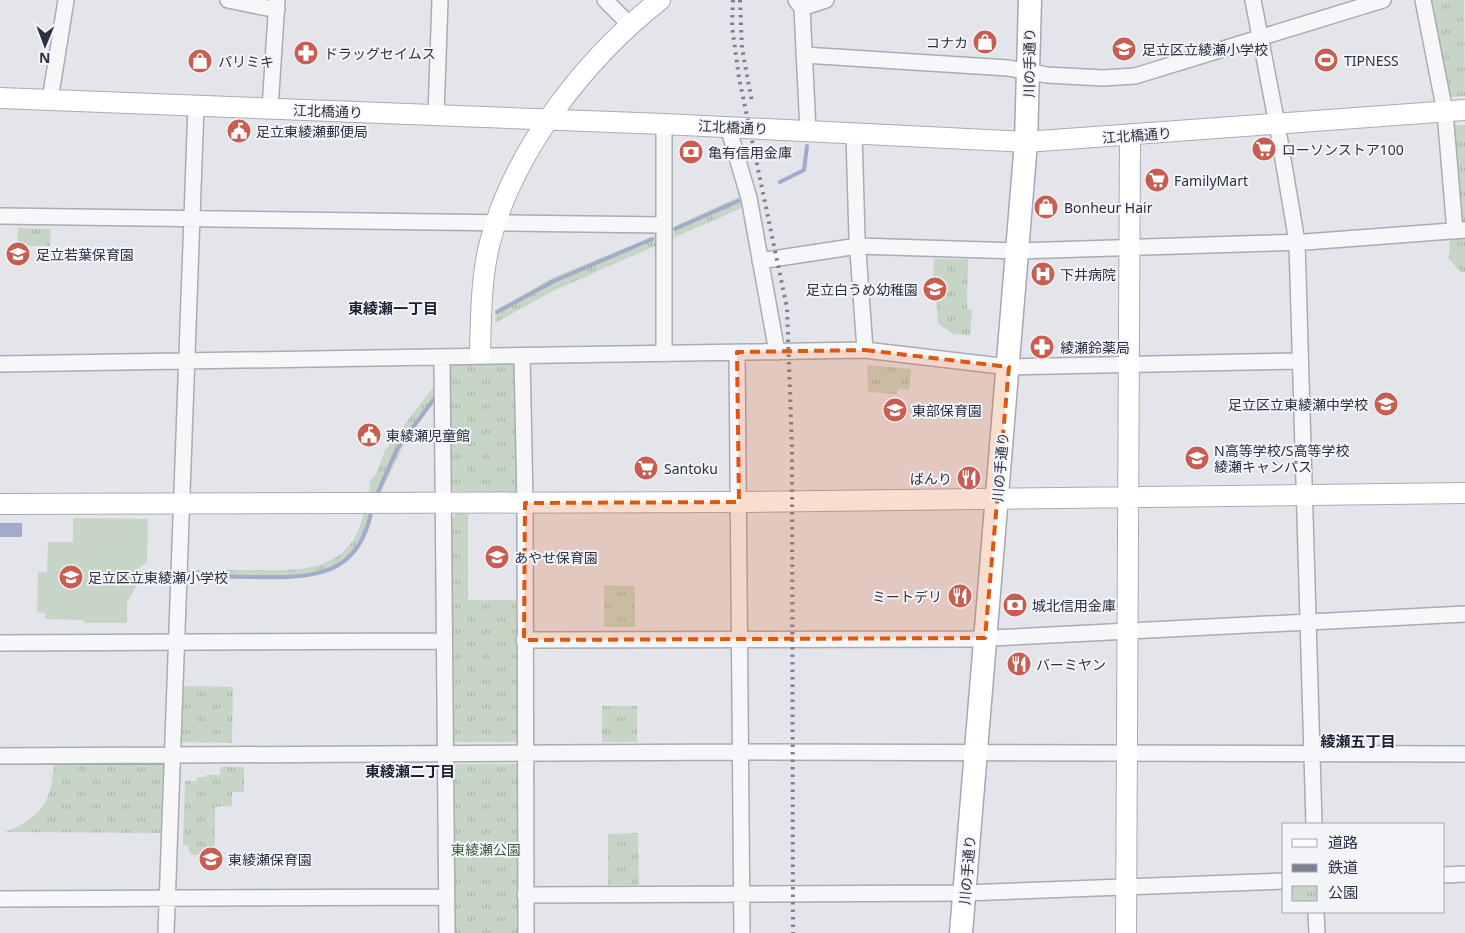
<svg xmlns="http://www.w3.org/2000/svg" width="1465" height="933" viewBox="0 0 1465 933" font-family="'Noto Sans','Noto Sans JP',sans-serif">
  <defs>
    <pattern id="park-tufts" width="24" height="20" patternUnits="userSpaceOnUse" patternTransform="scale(1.25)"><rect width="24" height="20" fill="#c6d5c6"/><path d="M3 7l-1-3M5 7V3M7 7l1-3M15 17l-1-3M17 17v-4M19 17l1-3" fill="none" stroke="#aab7ab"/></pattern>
  </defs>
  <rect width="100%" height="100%" fill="#e4e5eb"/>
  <path fill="#c6d5c6" d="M73 518 148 519 147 562 136 571V587L127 602V623H84V620L45 619V613L37 612 38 572H47L48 542H73Z"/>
  <path fill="url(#park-tufts)" d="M1427 0H1464L1465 96 1452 97 1446 94Z
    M1454 125H1465V224H1461Z
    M741 196 744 207 673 238 675 226Z
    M18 228 51 229 50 246H17Z
    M655 236V246L553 291 495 323 496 310 554 277Z
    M1450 238H1465V272H1461L1449 259Z
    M934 259H968L967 309 972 310 970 335 953 334 938 324 935 284H933Z
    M451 363 514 364 518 367 519 489 516 492 453 491 449 488 446 368Z
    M867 365 911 369 909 390 898 389 897 394 868 392Z
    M437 382V398L407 438 380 494 369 495 370 481 377 472 385 450Z
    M364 510 373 511C355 575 322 578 262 578 237 578 211 578 186 578L185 570C209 570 232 570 255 570 305 571 353 571 364 510Z
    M456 514H468V600H517L518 742H450L452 518Z
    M604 585 635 586V627H604Z
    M182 686 233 687 232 743 181 742Z
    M602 706H637V742H602Z
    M56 762 159 763 165 767 162 833 5 832C27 824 46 811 51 786 53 778 52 770 56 762Z
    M451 764H520V933H452Z
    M220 767H244V792H232V806L215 807V855H191L187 845H183L185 781H197L198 777H206V775H220Z
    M638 833 639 885H608V834Z"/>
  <path fill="#a2abc9" d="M0 523H22V537H0Z"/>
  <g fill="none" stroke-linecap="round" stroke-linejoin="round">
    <path stroke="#a2abc9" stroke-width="4" d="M780 182 804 170 807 146
      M675 229 738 201
      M497 312 554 281 652 239
      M378 492 397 449 434 399
      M186 576C211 576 236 577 260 577 313 578 358 576 371 513"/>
    <defs>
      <path id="street" d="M228 0 277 10
        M605 0 630 25
        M796 0 802 8 808 131
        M1253 0 1277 124 1297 242 1314 824
        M1423 0 1445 112 1455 231
        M802 8 826 0
        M804 55 1008 68 1047 75 1103 78 1135 76 1383 0
        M50 100 66 0
        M270 109 277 0
        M436 115 440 0
        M664 124V354
        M728 127 749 198 777 352
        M854 134 857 237 865 350
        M0 216 663 225
        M760 261 858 246 1018 251 1305 242 1465 230
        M737 352 742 933
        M522 356 525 503 526 933
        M442 357 447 933
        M0 364 865 350 1009 367 1300 361
        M524 640 973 639 1465 614
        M0 643 444 641
        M0 756 740 752 1465 754
        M1444 875 1465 874
        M525 895 965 893 1284 881
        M0 899 447 897
        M1316 912 1317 933
        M166 933 196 106"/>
      <path id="secondary" d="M0 98 664 124 1026 142 1465 110
        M480 352C481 316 481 281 489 246 512 152 585 59 660 0
        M0 504 739 502 1465 493
        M1126 933 1130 136"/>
      <path id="primary" d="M961 933 1026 142 1030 0"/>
    </defs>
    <use href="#street" stroke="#a9abb5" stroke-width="18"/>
    <use href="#secondary" stroke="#a9abb5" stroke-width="22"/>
    <use href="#primary" stroke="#a4a7b6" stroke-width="25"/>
    <use href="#street" stroke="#f7f7fa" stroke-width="15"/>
    <use href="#secondary" stroke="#fff" stroke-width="20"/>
    <use href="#primary" stroke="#fff" stroke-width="22"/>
    <path stroke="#7e8194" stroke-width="4" stroke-dasharray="2.5 5" stroke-linecap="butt" d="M733 0 732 26 739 78 787 308 792 448 793 933
      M740 0 742 48 752 102"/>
  </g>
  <path fill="#df570f" fill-opacity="0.2" stroke="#df570f" stroke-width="4" stroke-dasharray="10 6" stroke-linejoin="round" d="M865 350 1009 367 985 638 524 640 525 503 739 502 737 352Z"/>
  <defs>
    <symbol id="shop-disc" viewBox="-11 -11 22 22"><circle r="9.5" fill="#c85d51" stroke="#f4f5f9"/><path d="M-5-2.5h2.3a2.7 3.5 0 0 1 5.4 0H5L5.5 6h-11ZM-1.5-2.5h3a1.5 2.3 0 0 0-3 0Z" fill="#fff"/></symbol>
    <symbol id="school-disc" viewBox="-11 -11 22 22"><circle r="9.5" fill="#c85d51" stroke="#f4f5f9"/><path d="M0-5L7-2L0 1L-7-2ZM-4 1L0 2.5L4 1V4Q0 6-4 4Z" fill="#fff"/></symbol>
    <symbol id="pharmacy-disc" viewBox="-11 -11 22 22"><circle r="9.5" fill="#c85d51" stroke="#f4f5f9"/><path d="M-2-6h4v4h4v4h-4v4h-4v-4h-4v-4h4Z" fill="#fff"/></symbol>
    <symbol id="stadium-disc" viewBox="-11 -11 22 22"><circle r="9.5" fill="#c85d51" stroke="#f4f5f9"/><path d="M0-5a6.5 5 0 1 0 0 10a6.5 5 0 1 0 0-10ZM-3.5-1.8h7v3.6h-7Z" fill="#fff"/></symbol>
    <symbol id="civic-disc" viewBox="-11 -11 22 22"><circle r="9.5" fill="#c85d51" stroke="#f4f5f9"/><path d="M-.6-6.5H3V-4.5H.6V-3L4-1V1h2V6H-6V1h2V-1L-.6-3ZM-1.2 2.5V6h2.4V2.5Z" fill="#fff"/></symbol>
    <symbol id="supermarket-disc" viewBox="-11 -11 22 22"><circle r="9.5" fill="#c85d51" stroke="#f4f5f9"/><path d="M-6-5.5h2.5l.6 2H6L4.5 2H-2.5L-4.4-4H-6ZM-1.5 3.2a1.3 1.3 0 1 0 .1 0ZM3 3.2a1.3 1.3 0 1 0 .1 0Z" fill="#fff"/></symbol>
    <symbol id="bank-disc" viewBox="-11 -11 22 22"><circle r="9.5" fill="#c85d51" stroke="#f4f5f9"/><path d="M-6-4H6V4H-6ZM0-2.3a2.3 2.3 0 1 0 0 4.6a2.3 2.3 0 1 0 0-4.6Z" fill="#fff"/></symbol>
    <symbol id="hospital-disc" viewBox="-11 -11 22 22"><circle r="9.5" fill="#c85d51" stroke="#f4f5f9"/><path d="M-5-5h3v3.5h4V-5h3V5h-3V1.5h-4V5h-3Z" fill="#fff"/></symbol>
    <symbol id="restaurant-disc" viewBox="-11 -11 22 22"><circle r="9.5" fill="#c85d51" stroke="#f4f5f9"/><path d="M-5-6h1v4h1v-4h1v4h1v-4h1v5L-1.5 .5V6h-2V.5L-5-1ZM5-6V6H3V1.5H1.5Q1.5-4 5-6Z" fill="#fff"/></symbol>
  </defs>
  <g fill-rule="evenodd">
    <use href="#shop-disc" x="971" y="28" width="28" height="28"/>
    <use href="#school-disc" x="1110" y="35" width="28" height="28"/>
    <use href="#pharmacy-disc" x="292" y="39" width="28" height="28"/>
    <use href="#stadium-disc" x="1312" y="46" width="28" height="28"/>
    <use href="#shop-disc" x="186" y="47" width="28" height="28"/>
    <use href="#civic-disc" x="225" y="117" width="28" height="28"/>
    <use href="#supermarket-disc" x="1250" y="135" width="28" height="28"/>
    <use href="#bank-disc" x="677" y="138" width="28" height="28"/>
    <use href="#supermarket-disc" x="1143" y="166" width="28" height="28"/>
    <use href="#shop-disc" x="1032" y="193" width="28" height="28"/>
    <use href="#school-disc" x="4" y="240" width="28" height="28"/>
    <use href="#hospital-disc" x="1029" y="260" width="28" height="28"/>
    <use href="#school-disc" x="921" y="275" width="28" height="28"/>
    <use href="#pharmacy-disc" x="1028" y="333" width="28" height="28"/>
    <use href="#school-disc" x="1372" y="390" width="28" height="28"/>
    <use href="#school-disc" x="881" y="396" width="28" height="28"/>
    <use href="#civic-disc" x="355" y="421" width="28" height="28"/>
    <use href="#school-disc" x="1183" y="444" width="28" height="28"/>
    <use href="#supermarket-disc" x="632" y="454" width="28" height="28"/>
    <use href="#restaurant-disc" x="955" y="464" width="28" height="28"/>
    <use href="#school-disc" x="483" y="543" width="28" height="28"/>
    <use href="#school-disc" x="57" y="563" width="28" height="28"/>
    <use href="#restaurant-disc" x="946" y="582" width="28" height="28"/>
    <use href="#bank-disc" x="1001" y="591" width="28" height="28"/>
    <use href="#restaurant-disc" x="1005" y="650" width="28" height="28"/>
    <use href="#school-disc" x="197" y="845" width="28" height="28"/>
  </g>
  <g text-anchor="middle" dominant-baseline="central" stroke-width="4" stroke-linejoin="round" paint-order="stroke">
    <g font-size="14" fill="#2d2f43" stroke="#f4f5f9" text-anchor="start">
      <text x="968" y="42" text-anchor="end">コナカ</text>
      <text x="1142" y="49">足立区立綾瀬小学校</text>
      <text x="324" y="53">ドラッグセイムス</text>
      <text x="1344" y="60">TIPNESS</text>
      <text x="218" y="61">パリミキ</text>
      <text x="256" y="131">足立東綾瀬郵便局</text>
      <text x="1282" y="149">ローソンストア100</text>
      <text x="708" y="152">亀有信用金庫</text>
      <text x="1174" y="180">FamilyMart</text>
      <text x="1064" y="207">Bonheur Hair</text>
      <text x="36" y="254">足立若葉保育園</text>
      <text x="1060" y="274">下井病院</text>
      <text x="918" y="289" text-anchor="end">足立白うめ幼稚園</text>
      <text x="1060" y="347">綾瀬鈴薬局</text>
      <text x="1368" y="404" text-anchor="end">足立区立東綾瀬中学校</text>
      <text x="912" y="410">東部保育園</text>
      <text x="386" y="435">東綾瀬児童館</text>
      <text x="1214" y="450">N高等学校/S高等学校<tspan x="1214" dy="16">綾瀬キャンパス</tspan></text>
      <text x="664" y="468">Santoku</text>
      <text x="952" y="478" text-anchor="end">ばんり</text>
      <text x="514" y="557">あやせ保育園</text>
      <text x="88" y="577">足立区立東綾瀬小学校</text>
      <text x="942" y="596" text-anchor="end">ミートデリ</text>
      <text x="1032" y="605">城北信用金庫</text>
      <text x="1036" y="664">バーミヤン</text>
      <text x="228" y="859">東綾瀬保育園</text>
    </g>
    <g font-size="14" fill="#2d2f43" stroke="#f4f5f9">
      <text transform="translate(1029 63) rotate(-89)">川の手通り</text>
      <text transform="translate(328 111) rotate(2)">江北橋通り</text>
      <text transform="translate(733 127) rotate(3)">江北橋通り</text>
      <text transform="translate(1137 135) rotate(-4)">江北橋通り</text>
      <text transform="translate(1000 467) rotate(-85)">川の手通り</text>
      <text transform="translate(967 870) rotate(-85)">川の手通り</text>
    </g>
    <g font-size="14" fill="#3a5e3d" stroke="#f4f5f9">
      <text x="486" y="849">東綾瀬公園</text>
    </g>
    <g font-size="15" font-weight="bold" fill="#1e2034" stroke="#f4f5f9">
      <text x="393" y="308">東綾瀬一丁目</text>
      <text x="1358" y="741">綾瀬五丁目</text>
      <text x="410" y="771">東綾瀬二丁目</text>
    </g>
  </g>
  <rect x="1282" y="823" width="162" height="90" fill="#f4f5f9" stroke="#a4a6b0"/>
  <rect x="1292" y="839" width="25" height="8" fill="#ffffff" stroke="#a4a6b0"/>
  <text x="1328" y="848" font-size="15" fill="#2d2f43">道路</text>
  <rect x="1292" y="864" width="25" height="8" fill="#7e8194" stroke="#a4a6b0"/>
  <text x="1328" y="873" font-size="15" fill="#2d2f43">鉄道</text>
  <rect x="1292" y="886" width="25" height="15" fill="url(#park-tufts)" stroke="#a4a6b0"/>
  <text x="1328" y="898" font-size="15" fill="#2d2f43">公園</text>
  <g transform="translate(45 45) rotate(181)" stroke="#f4f5f9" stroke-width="4" paint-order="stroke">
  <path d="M0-4L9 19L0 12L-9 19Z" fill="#2d2f43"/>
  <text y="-8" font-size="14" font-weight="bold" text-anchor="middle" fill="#2d2f43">N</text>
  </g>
</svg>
